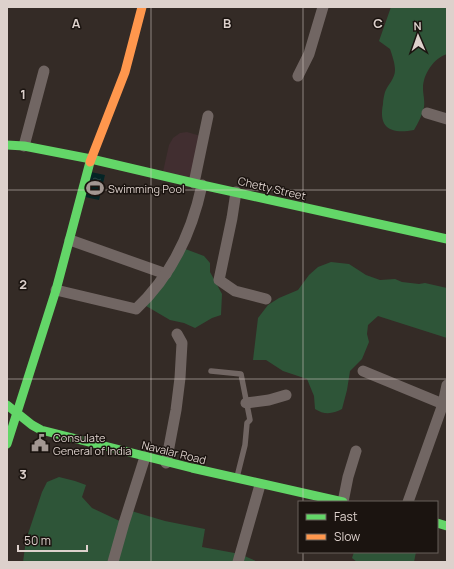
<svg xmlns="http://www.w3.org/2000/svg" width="454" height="569" font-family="Manrope,sans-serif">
<defs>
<pattern id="water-ripples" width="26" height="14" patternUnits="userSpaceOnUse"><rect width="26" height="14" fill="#052425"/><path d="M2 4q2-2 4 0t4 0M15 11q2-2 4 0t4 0" fill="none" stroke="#294343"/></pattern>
</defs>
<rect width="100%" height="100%" fill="#342b26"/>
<!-- medical -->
<path fill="#412e30" d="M187,132L204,137L194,183L162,176L169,145L173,138L180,133Z"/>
<!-- green -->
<g fill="#2e5538">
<path d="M391,7H447V54C434,58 423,74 423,88C423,95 425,100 424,107C422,116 418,123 414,130C392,134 378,129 383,104C383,100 384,96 385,92C388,84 395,79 395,70C395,63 392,55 390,49L379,41Z"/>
<path d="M180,247L204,256L210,263V272L222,294L221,315L212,318L195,328L184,323L170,320L141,303Z"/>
<path d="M331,262L349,264L366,275L380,280L395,279L402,282L419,284L425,283L447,288V338L378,316L368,325L367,334L369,342L362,359L350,371L347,390L342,409C333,414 324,415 315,409L314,396L307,379L283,371L266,360H253L258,318L268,305L279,298L298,290L309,275L318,267Z"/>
<path d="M59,477L75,481L86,485L82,497L92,508L124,523L128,510L165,521L205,529L202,547L240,554L258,562H23L26,540L42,492L47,482Z"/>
<path d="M354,552H416L414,562H357L352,558Z"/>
</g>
<!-- water -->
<path fill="url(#water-ripples)" d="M91,172L105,175L99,200L85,197Z"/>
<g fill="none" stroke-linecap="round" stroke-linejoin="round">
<!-- lane -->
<path stroke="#716663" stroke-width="5.5" d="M211,371L241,374L250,420L247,423L245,445L237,477"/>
<!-- street -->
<g stroke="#716663" stroke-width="11">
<path d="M298,76L309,54L323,7"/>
<path d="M427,113L447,119"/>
<path d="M24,146L44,71"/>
<path d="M194,183L208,116"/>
<path d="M236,192L232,218L219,280L235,291L266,299"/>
<path d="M70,240L166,274"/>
<path d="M56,290L136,309C171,276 192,232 202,185"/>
<path d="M363,371L443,404"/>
<path d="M246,403L269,400L286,395"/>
<path d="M166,463L176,410L180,378L182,343L177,334"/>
<path d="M343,502L348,477L356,451"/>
<path d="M408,502L443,404L447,385"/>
<path d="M113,562L124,523L145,457"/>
<path d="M238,562L260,485"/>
</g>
<!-- fast -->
<g stroke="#63d668" stroke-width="9">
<path d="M7,145L24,146L91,159L202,185L447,239"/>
<path d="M7,405L32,425L41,430L192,468L343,502"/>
<path d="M7,444L56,290L90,162"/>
<path d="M437,523L447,526"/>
</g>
<!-- slow -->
<path stroke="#ff974d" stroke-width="9" d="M90,162L125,72L142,7"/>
</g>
<!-- grid -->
<path fill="none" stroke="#ddd1cc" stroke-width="1" stroke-opacity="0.55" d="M151,7V562M303,7V502M7,190H447M7,379H447M303,552V562"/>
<!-- icons -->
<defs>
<g id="stadium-bare" transform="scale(1.38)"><path d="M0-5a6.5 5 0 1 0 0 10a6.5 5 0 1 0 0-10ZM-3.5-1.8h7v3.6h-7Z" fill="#a29792" stroke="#1b1410" stroke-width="2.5" paint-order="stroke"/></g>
<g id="civic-bare" transform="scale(1.38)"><path d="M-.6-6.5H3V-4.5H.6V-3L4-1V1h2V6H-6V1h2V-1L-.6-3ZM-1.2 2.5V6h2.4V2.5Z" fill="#a29792" stroke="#1b1410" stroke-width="2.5" paint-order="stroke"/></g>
</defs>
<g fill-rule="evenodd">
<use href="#stadium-bare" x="95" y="188"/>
<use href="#civic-bare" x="40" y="443"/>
</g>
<g text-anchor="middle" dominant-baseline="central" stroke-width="3" stroke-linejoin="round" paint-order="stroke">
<!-- poi labels -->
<g font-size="11" fill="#ddd1cc" stroke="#1b1410" text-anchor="start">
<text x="108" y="188">Swimming Pool</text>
<text x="53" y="437">Consulate<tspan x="53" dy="13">General of India</tspan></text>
</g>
<!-- street labels -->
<g font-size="11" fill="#ddd1cc" stroke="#1b1410">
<text transform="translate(272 188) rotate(13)">Chetty Street</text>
<text transform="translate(174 452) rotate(14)">Navalar Road</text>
</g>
</g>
<g font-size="13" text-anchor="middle" font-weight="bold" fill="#ddd1cc" stroke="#1b1410" stroke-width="3" stroke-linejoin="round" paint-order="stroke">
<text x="76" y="28">A</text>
<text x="227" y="28">B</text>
<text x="378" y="28">C</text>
<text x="23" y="99">1</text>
<text x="23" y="289">2</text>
<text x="23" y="479">3</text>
</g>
<!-- border -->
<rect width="454" height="569" fill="none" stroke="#ddd1cc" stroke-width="16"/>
<!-- legend -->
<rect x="298" y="501" width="140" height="52" fill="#1b1410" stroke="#69605b"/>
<rect x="306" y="514" width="20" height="6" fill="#63d668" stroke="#69605b"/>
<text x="334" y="521" font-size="12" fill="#ddd1cc">Fast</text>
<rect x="306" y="534" width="20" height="6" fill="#ff974d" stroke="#69605b"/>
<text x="334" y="541" font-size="12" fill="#ddd1cc">Slow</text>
<!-- north arrow -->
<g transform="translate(418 36) rotate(358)" stroke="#1b1410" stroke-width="3" paint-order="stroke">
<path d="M0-3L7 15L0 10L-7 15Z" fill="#ddd1cc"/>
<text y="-6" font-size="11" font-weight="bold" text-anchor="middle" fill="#ddd1cc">N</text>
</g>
<!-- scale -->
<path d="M18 545v6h69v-6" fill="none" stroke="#ddd1cc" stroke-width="2"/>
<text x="24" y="545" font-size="12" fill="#ddd1cc" stroke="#1b1410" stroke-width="3" paint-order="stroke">50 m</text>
</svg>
